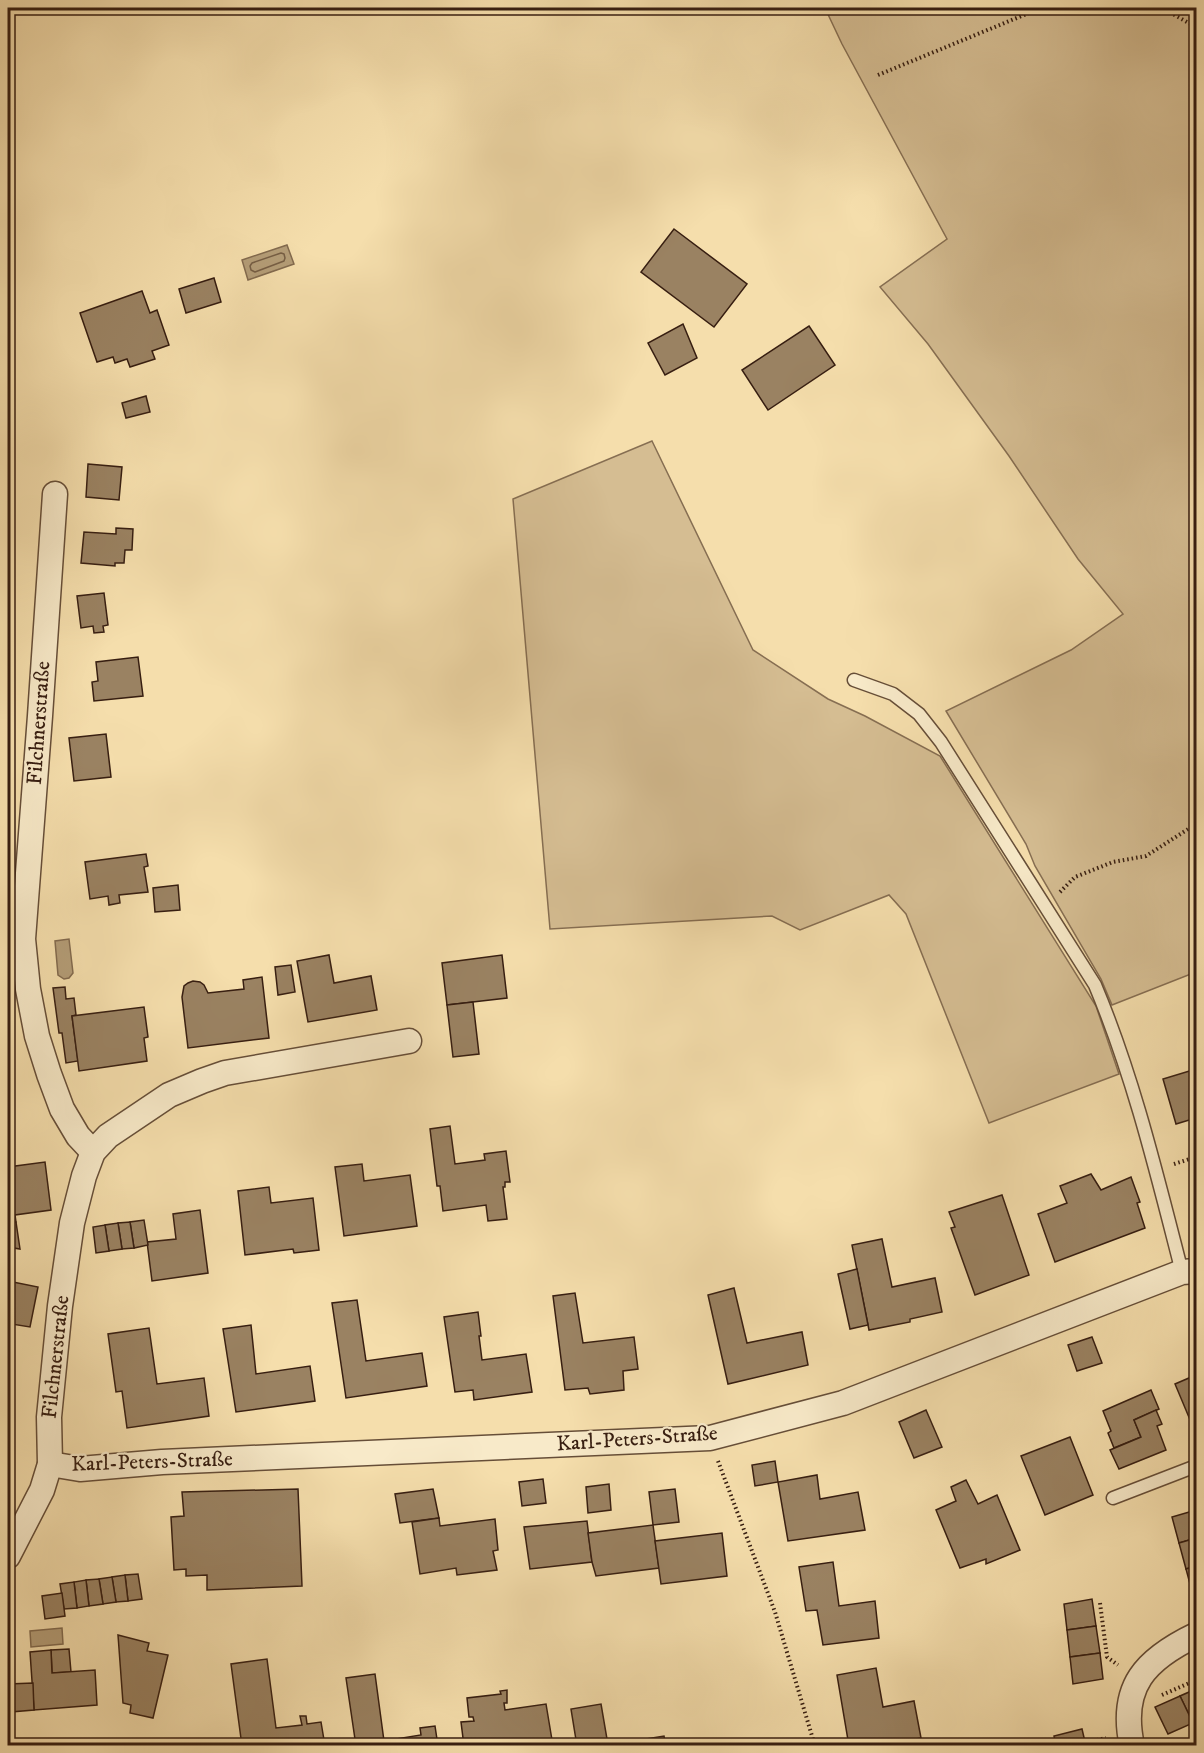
<svg xmlns="http://www.w3.org/2000/svg" width="1204" height="1753" font-family="'IM FELL DW Pica',serif">
<rect width="100%" height="100%" fill="#f5deac"/>
<filter id="stains"><feTurbulence type="fractalNoise" baseFrequency=".00333" numOctaves="4"/><feColorMatrix values="0 0 0 0 .2 0 0 0 0 .09 0 0 0 0 .02 0 0 0 .5 -.17"/></filter>
<radialGradient id="worn" r=".72"><stop offset=".6" stop-color="#630" stop-opacity="0"/><stop offset="1" stop-color="#630" stop-opacity=".3"/></radialGradient>
<!-- green -->
<g fill="#d5bd92" stroke="#866e52" stroke-width="1.5">
<path d="M825,8H1196V972L1112,1005L1101,979L1035,866L1026,844L946,711L1071,650L1123,614L1078,559L1009,456L928,344L880,287L947,239L842,44Z"/>
<path d="M652,441L753,650L828,699L865,716L940,756L1096,1006L1119,1074L989,1123L906,914L889,895L800,930L772,916L550,929L513,499Z"/>
</g>
<!-- water -->
<g fill="#b49d77" stroke="#826a4e" stroke-width="1.5">
<path d="M287,245L294,264L248,280L242,260Z"/>
<path d="M69,939L73,973L69,978L64,979L58,975L55,941Z"/>
<path d="M62,1628L63,1644L31,1647L30,1631Z"/>
</g>
<g fill="none" stroke-linecap="round" stroke-linejoin="round">
<!-- shore -->
<path stroke="#765e44" stroke-width="1.5" d="M281,253L284,254L285,258L284,261L255,272L251,270L250,266L252,263Z"/>
</g>
<!-- building -->
<g fill="#9a8262" stroke="#371e11" stroke-width="1.5">
<path d="M674,229L747,284L714,327L641,272Z"/>
<path d="M214,278L221,302L186,313L179,289Z"/>
<path d="M142,291L150,313L157,310L169,345L152,351L155,359L130,367L127,359L115,363L113,357L97,362L80,313Z"/>
<path d="M683,324L697,358L665,375L648,343Z"/>
<path d="M809,326L835,365L768,410L742,370Z"/>
<path d="M146,396L150,412L126,418L122,403Z"/>
<path d="M88,464L122,467L119,500L86,497Z"/>
<path d="M116,528L133,529L132,550H125L124,563H115V566L81,563L84,532L116,534Z"/>
<path d="M104,593L108,625L103,626L104,632L94,633L93,626L81,628L77,596Z"/>
<path d="M138,657L143,696L94,701L92,682L98,681L96,662Z"/>
<path d="M106,734L111,777L74,781L69,738Z"/>
<path d="M146,854L148,866L144,867L148,892L119,895L120,903L109,905L108,896L90,899L85,862Z"/>
<path d="M178,885L180,910L155,912L153,888Z"/>
<path d="M329,955L334,983L371,976L377,1010L308,1022L297,961Z"/>
<path d="M502,955L507,998L447,1005L442,963Z"/>
<path d="M291,965L295,992L278,995L275,967Z"/>
<path d="M262,977L269,1038L188,1048L182,997L184,986L188,983L193,981L200,982L204,985L208,993L244,989L243,980Z"/>
<path d="M65,987L66,999L74,998L76,1015L72,1016L78,1061L66,1063L62,1033H59L53,988Z"/>
<path d="M473,1002L479,1054L453,1057L447,1005Z"/>
<path d="M144,1007L148,1037L144,1038L147,1061L79,1071L72,1016Z"/>
<path d="M1196,1069V1118L1176,1124L1163,1079Z"/>
<path d="M450,1126L455,1164L485,1160L484,1154L506,1151L510,1182H505V1187H503L507,1219L488,1221L486,1205L443,1211L440,1186H437L430,1129Z"/>
<path d="M45,1162L51,1210L15,1215L16,1222L8,1223V1167Z"/>
<path d="M362,1164L364,1181L410,1175L417,1226L344,1236L335,1167Z"/>
<path d="M1091,1174L1101,1190L1131,1177L1140,1202L1137,1203L1145,1228L1055,1262L1038,1214L1067,1203L1060,1186Z"/>
<path d="M269,1187L271,1203L313,1198L319,1250L294,1253L293,1249L245,1255L238,1191Z"/>
<path d="M1002,1195L1029,1275L975,1295L951,1228L955,1227L949,1212Z"/>
<path d="M200,1210L208,1273L152,1281L147,1242L176,1239L173,1214Z"/>
<path d="M144,1220L148,1245L134,1248L130,1222Z"/>
<path d="M16,1222L20,1249L8,1247V1223Z"/>
<path d="M130,1222L134,1248L122,1249L118,1223Z"/>
<path d="M118,1223L122,1249L109,1251L105,1225Z"/>
<path d="M105,1225L109,1251L96,1253L93,1227Z"/>
<path d="M882,1239L892,1287L935,1278L942,1312L910,1319V1322L869,1330L852,1245Z"/>
<path d="M857,1269L868,1325L850,1329L838,1274Z"/>
<path d="M8,1281L38,1287L30,1327L12,1324L8,1357Z"/>
<path d="M734,1288L747,1343L802,1332L808,1365L728,1384L708,1295Z"/>
<path d="M575,1293L583,1343L634,1337L638,1369L623,1371L624,1390L590,1394L588,1388L565,1390L553,1296Z"/>
<path d="M357,1300L366,1361L422,1353L427,1386L346,1398L332,1303Z"/>
<path d="M478,1312L481,1336H479L482,1360L526,1354L532,1392L474,1400L473,1390L455,1392L444,1317Z"/>
<path d="M251,1325L256,1374L310,1366L315,1401L236,1412L223,1329Z"/>
<path d="M149,1328L157,1384L204,1378L209,1416L127,1428L122,1391L116,1392L108,1334Z"/>
<path d="M1092,1337L1102,1363L1077,1371L1068,1345Z"/>
<path d="M1196,1375V1434L1175,1384Z"/>
<path d="M1151,1390L1159,1409L1134,1420L1141,1437L1114,1448L1108,1433L1111,1431L1103,1411Z"/>
<path d="M926,1410L942,1447L914,1458L899,1422Z"/>
<path d="M1156,1410L1162,1424L1157,1426L1166,1450L1119,1469L1110,1450L1141,1437L1134,1420Z"/>
<path d="M1070,1437L1093,1495L1045,1515L1021,1456Z"/>
<path d="M775,1461L778,1482L755,1486L752,1465Z"/>
<path d="M817,1475L820,1499L858,1492L865,1530L788,1541L778,1482Z"/>
<path d="M543,1479L546,1503L522,1506L519,1482Z"/>
<path d="M966,1480L978,1504L997,1495L1020,1550L986,1564V1559L960,1568L936,1510L956,1501L951,1487Z"/>
<path d="M609,1484L611,1510L588,1513L586,1487Z"/>
<path d="M298,1489L302,1586L207,1590V1575L186,1576V1569L174,1570L171,1517L184,1516L182,1492Z"/>
<path d="M433,1489L439,1518L400,1523L395,1494Z"/>
<path d="M675,1489L679,1522L653,1525L649,1492Z"/>
<path d="M1196,1510V1538L1179,1543L1172,1517Z"/>
<path d="M439,1518L440,1526L495,1519L498,1550L493,1551L497,1570L457,1575L456,1568L420,1574L412,1522Z"/>
<path d="M587,1521L592,1562L530,1569L524,1527Z"/>
<path d="M653,1525L659,1568L596,1576L592,1562L588,1533Z"/>
<path d="M722,1533L727,1576L661,1584L655,1541Z"/>
<path d="M1196,1538V1566L1186,1569L1179,1543Z"/>
<path d="M833,1562L839,1606L875,1601L879,1638L823,1645L817,1610L806,1611L799,1567Z"/>
<path d="M1196,1566V1594L1193,1595L1186,1569Z"/>
<path d="M138,1574L142,1599L128,1601L125,1575Z"/>
<path d="M125,1575L128,1601L116,1602L112,1577Z"/>
<path d="M112,1577L116,1602L103,1604L99,1579Z"/>
<path d="M99,1579L103,1604L89,1606L86,1580Z"/>
<path d="M86,1580L89,1606L77,1608L74,1582Z"/>
<path d="M74,1582L77,1608L64,1609L60,1584Z"/>
<path d="M62,1593L65,1616L45,1619L42,1596Z"/>
<path d="M1092,1599L1096,1626L1067,1630L1064,1604Z"/>
<path d="M1096,1626L1100,1653L1070,1657L1067,1630Z"/>
<path d="M118,1635L149,1643L147,1651L168,1655L153,1718L130,1713L131,1705L123,1703Z"/>
<path d="M69,1649L71,1672L52,1673L51,1650Z"/>
<path d="M51,1650L52,1673L95,1670L97,1705L34,1710L30,1652Z"/>
<path d="M1100,1653L1103,1679L1073,1684L1070,1657Z"/>
<path d="M267,1659L276,1728L302,1725L300,1716H306L307,1724L321,1722L325,1746H242L231,1664Z"/>
<path d="M876,1668L883,1707L914,1701L921,1738L879,1746H849L837,1675Z"/>
<path d="M375,1674L384,1741L421,1735L420,1728L435,1726L438,1746H356L346,1678Z"/>
<path d="M33,1683L34,1710L11,1712L12,1717H9L8,1684Z"/>
<path d="M1196,1689V1721L1193,1723L1180,1696Z"/>
<path d="M507,1690V1703H504L505,1710L546,1704L553,1746H464L461,1722L474,1721L473,1717H469L467,1698L501,1694L500,1691Z"/>
<path d="M1180,1696L1193,1723L1168,1734L1155,1707Z"/>
<path d="M601,1704L608,1745L664,1736L666,1746H577L571,1709Z"/>
<path d="M1082,1729L1086,1746H1056L1054,1736Z"/>
</g>
<g fill="none" stroke-linecap="round" stroke-linejoin="round">
<!-- lane casing -->
<g stroke="#664e38" stroke-width="15">
<g id="lane">
<path d="M854,680L893,694L919,714L941,742L1095,985C1134,1078 1157,1175 1182,1272"/>
<path d="M1113,1498L1196,1466"/>
</g>
</g>
<!-- street casing -->
<g stroke="#664e38" stroke-width="27">
<g id="street">
<path d="M55,494L40,716L23,939L28,989L37,1036L49,1074L62,1109L78,1136L93,1152"/>
<path d="M50,1464L80,1469L162,1462L710,1438L843,1403L1182,1272L1196,1271"/>
<path d="M8,1556L42,1490L50,1464L49,1417L60,1306L72,1223L84,1176L93,1152L108,1136L169,1095L202,1081L225,1073L409,1041"/>
<path d="M1132,1746C1119,1686 1146,1659 1196,1635"/>
</g>
</g>
<!-- path -->
<g stroke="#371e11" stroke-width="4" stroke-dasharray="1.5 3" stroke-linecap="butt">
<path d="M1162,8L1196,27"/>
<path d="M878,75L1041,8"/>
<path d="M1060,892L1075,877L1113,862L1146,856L1196,824"/>
<path d="M1174,1164L1196,1157"/>
<path d="M718,1461L775,1612L815,1746"/>
<path d="M1100,1603L1107,1657L1118,1665"/>
<path d="M1162,1695L1196,1680"/>
<path d="M1094,1746L1093,1741L1106,1738"/>
</g>
<!-- lane -->
<use href="#lane" stroke="#f8eac9" stroke-width="12"/>
<!-- street -->
<use href="#street" stroke="#f8eac9" stroke-width="24"/>
</g>
<g text-anchor="middle" dominant-baseline="central" stroke-width="4.5" stroke-linejoin="round" paint-order="stroke">
<!-- street labels -->
<g font-size="21" fill="#371e11" stroke="#f8eac9">
<text transform="translate(39 723) rotate(-86)">Filchnerstraße</text>
<text transform="translate(56 1357) rotate(-84)">Filchnerstraße</text>
<text transform="translate(637 1439) rotate(-4)">Karl-Peters-Straße</text>
<text transform="translate(152 1462) rotate(-2)">Karl-Peters-Straße</text>
</g>
</g>
<!-- margin -->
<rect width="1204" height="1753" fill="none" stroke="#f5deac" stroke-width="30"/>
<rect x="9" y="9" width="1186" height="1735" fill="none" stroke="#371e11" stroke-width="3"/>
<rect x="15" y="15" width="1174" height="1723" fill="none" stroke="#371e11" stroke-width="1.5"/>
<rect width="100%" height="100%" filter="url(#stains)"/>
<rect width="100%" height="100%" fill="url(#worn)"/>
</svg>
